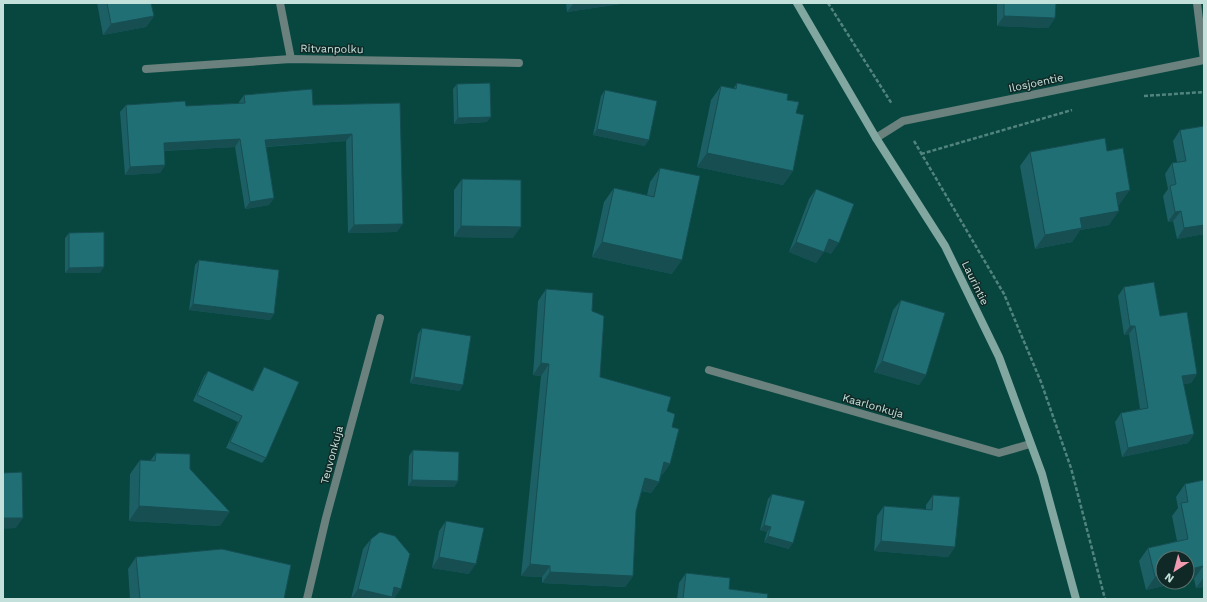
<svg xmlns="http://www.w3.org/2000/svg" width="1207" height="602" font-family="'Work Sans',sans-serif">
<rect width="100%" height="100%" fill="#074740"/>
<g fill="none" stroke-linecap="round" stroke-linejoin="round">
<!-- path -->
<g stroke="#52847d" stroke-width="2.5" stroke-dasharray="4 2" stroke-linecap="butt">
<path d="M828,3L892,104"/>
<path d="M1144,96L1204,92"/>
<path d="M914,141L1004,294L1041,382L1071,468L1105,599"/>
<path d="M921,154L1072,110"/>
</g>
<!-- street -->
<g stroke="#6a817d" stroke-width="8">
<path d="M280,3L291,59"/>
<path d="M1197,3L1204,60"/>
<path d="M146,69L291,59L519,63"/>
<path d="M876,138L903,121L1204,60"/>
<path d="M709,370L999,453L1030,444"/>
<path d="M307,599L326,518L380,318"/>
</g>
<!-- secondary -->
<path stroke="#82a7a0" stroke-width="8" d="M797,3L876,138L945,246L999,357L1042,474L1076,599"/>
</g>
<!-- wall -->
<g fill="#1c5f65">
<path d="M97,3H151L154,16L146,27L103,35Z"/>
<path d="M566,3H627L567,12Z"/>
<path d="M997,3H1056L1055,18L1048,28L997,26Z"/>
<path d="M737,83L787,100L796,113L793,171L783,185L697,167L711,100L721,86L733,89Z"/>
<path d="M457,84L487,122L454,124L453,89Z"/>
<path d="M605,90L645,146L593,135L601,96Z"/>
<path d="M244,95L313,105L400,103L397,232L348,233L346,141L266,147L274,198L269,205L245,209L235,147L164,151L165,165L160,173L125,175L120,112L126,105L186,106L239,103V102Z"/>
<path d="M1180,130L1204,234L1177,239L1173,221L1168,222L1163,196L1168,189L1165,174L1172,163L1177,162L1173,141Z"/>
<path d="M1107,151L1120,204L1118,205L1109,225L1080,230L1072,242L1035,249L1020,166L1030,152Z"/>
<path d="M660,168L672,274L592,257L604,202L614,188L647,195L650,182Z"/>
<path d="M462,179L513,238L454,237V190Z"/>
<path d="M816,189L831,254L824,251L816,263L789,252L809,199Z"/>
<path d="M69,233L100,273H65V238Z"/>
<path d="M199,260L274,314L270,320L189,310L195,265Z"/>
<path d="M1124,287L1160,316L1197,374L1191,383L1183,384L1194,434L1188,443L1122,457L1115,422L1121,413L1140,409L1129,334L1124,335L1118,296Z"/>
<path d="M546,289L592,311L600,377L667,411L672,427L670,464L662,475H661L659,482L651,493L642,491L636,511L633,576L625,587L542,583V577L521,576L541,376L533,375L538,301Z"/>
<path d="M901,300L926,375L919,385L874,372L893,310Z"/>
<path d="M422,328L460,391L410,383L418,334Z"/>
<path d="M264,367L266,458L262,463L226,448L238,422L193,401L204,376L208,371L252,391Z"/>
<path d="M413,450L458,481L454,487L408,486L409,456Z"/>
<path d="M156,453L190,469L220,526L129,521L130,474L140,460L150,461Z"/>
<path d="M1204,480V587L1196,588L1194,579L1163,582H1181L1146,590L1139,561L1148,548L1177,541L1172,516L1178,508L1176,497L1185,484Z"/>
<path d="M772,494L789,549L764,542L767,532L760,530L768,499Z"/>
<path d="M933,495L955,547L948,557L874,551L877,516L884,506L926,509V505Z"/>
<path d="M446,521L469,574L432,568L439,531Z"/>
<path d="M371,539L391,598L390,599H351L363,549Z"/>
<path d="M136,557L284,599H130L128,569Z"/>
<path d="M686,573L729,589L767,599H677L679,583Z"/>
</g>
<!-- shaded-wall -->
<g fill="#164e52">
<path d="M577,3H627L567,12L573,4Z"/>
<path d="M154,16L146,27L103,35L111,24Z"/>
<path d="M1004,16L1055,18L1048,28L997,26Z"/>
<path d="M491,117L487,122L454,124L458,118Z"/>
<path d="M597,129L649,140L645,146L593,135Z"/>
<path d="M352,134L346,141L259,147L265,140Z"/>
<path d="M240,139L235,147L159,151L164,143Z"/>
<path d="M707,153L793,171L783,185L697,167Z"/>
<path d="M165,165L160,173L125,175L130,167Z"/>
<path d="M1130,190L1120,204L1106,207L1116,193Z"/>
<path d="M274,198L269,205L245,209L250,202Z"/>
<path d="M1119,211L1109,225L1080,230L1072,242L1035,249L1045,235L1080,218Z"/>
<path d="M1181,211L1173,221L1168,222L1175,212Z"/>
<path d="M403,224L397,232L348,233L354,225Z"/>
<path d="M1204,225V234L1177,239L1184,228Z"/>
<path d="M461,226L521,227L513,238L454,237Z"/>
<path d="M829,239L839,243L831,254L821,250Z"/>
<path d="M602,242L682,260L672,274L592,257Z"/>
<path d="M796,242L824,252L816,263L789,252Z"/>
<path d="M104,267L100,273H65L69,268Z"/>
<path d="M193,304L274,314L270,320L189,310Z"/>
<path d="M1130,326H1135L1129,334L1124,335Z"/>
<path d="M882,361L926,375L919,385L874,372Z"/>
<path d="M541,363L549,364L541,376L533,375Z"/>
<path d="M1197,374L1191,383L1176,385L1182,376Z"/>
<path d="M414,377L463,385L460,391L410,383Z"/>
<path d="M1194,434L1188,443L1122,457L1128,448Z"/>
<path d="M664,462L670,464L662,475L656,474Z"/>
<path d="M645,478L659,482L651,493L637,489Z"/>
<path d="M412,480L458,481L454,487L408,486Z"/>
<path d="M139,506L230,512L220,526L129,521Z"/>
<path d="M3,518H23L16,528L3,529Z"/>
<path d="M764,525L771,527L767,532L760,530Z"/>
<path d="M768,536L793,543L789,549L764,542Z"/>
<path d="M881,541L955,547L948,557L874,551Z"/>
<path d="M439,557L476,564L469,574L432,568Z"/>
<path d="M530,564L550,566L542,577L521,576Z"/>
<path d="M1203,566L1194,579L1187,581V570Z"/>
<path d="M550,572L633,576L625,587L542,583Z"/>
<path d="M1163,576V582H1181L1146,590L1155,577Z"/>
<path d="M1204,577V587L1196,588Z"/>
<path d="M394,587L401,589L394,599L391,598L390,599H351L358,589Z"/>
</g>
<!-- building -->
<g fill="#206f75" stroke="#164e52">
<path d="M107,3H151L154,16L111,24Z"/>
<path d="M1004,3H1056L1055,18L1004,16Z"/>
<path d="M490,83L491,117L458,118L457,84Z"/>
<path d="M737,83L788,94L787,100L799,102L796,113L804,115L793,171L707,153L721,86L736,89Z"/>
<path d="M312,89L313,105L400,103L403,224L354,225L352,134L265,140L274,198L250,202L240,139L164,143L165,165L130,167L126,105L185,101L186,106L245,103L244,95Z"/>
<path d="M605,90L657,101L649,140L597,129Z"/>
<path d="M1204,126V225L1184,228L1181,211L1175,212L1170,186L1176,184L1172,163L1186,161L1180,130Z"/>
<path d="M1105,138L1107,151L1123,148L1130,190L1116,193L1119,211L1080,218L1082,228L1045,235L1030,152Z"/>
<path d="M660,168L700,176L682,260L602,242L614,188L654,197Z"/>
<path d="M462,179L521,180V227L461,226Z"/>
<path d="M816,189L854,204L839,243L829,239L824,252L796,242Z"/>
<path d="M104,232V267L69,268V233Z"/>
<path d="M199,260L279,270L274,314L193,304Z"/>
<path d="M1154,282L1160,316L1187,312L1197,374L1182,376L1194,434L1128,448L1121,413L1148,408L1135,326H1130L1124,287Z"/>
<path d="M546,289L593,293L592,311L604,316L600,377L671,397L667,411L675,414L672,427L679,429L670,464L664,462L659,482L645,478L636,511L633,576L550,572V566L530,564L549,364L541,363Z"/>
<path d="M901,300L945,313L926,375L882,361Z"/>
<path d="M422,328L471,336L463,385L414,377Z"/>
<path d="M264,367L299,382L266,458L230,442L242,416L197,395L208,371L253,391Z"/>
<path d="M413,450L459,452L458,481L412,480Z"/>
<path d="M156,453L190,454V469L230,512L139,506L140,460L155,461Z"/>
<path d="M22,472L23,518H3V473Z"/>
<path d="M1204,480V571L1203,566L1187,570V558H1163V576L1155,577L1148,548L1188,539L1181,503L1188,502L1185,484Z"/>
<path d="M772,494L805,501L793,543L768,536L771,527L764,525Z"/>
<path d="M933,495L960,497L955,547L881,541L884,506L932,510Z"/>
<path d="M446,521L484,528L476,564L439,557Z"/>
<path d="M380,532L395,536L410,554L401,589L394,587L392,597L358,589L371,539Z"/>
<path d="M222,549L291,565L284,599H140L136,557Z"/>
<path d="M686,573L730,578L729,589L768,594L767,599H683Z"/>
</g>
<g text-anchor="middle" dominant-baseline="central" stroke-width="3" stroke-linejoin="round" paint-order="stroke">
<!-- street labels -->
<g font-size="11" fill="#c4e0db" stroke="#112926">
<text transform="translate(332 49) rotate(1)">Ritvanpolku</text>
<text transform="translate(1036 83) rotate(-12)">Ilosjoentie</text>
<text transform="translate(975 283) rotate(64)">Laurintie</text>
<text transform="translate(873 406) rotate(16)">Kaarlonkuja</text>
<text transform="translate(332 455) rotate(-75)">Teuvonkuja</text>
</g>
</g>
<!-- border -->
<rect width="1207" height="602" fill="none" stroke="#c4e0db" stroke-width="8"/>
<!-- north arrow -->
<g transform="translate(1175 570) rotate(216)"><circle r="19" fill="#112926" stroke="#59726e"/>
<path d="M0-3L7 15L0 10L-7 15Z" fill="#f29ab0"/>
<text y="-6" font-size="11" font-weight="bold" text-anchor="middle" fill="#c4e0db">N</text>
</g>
</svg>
